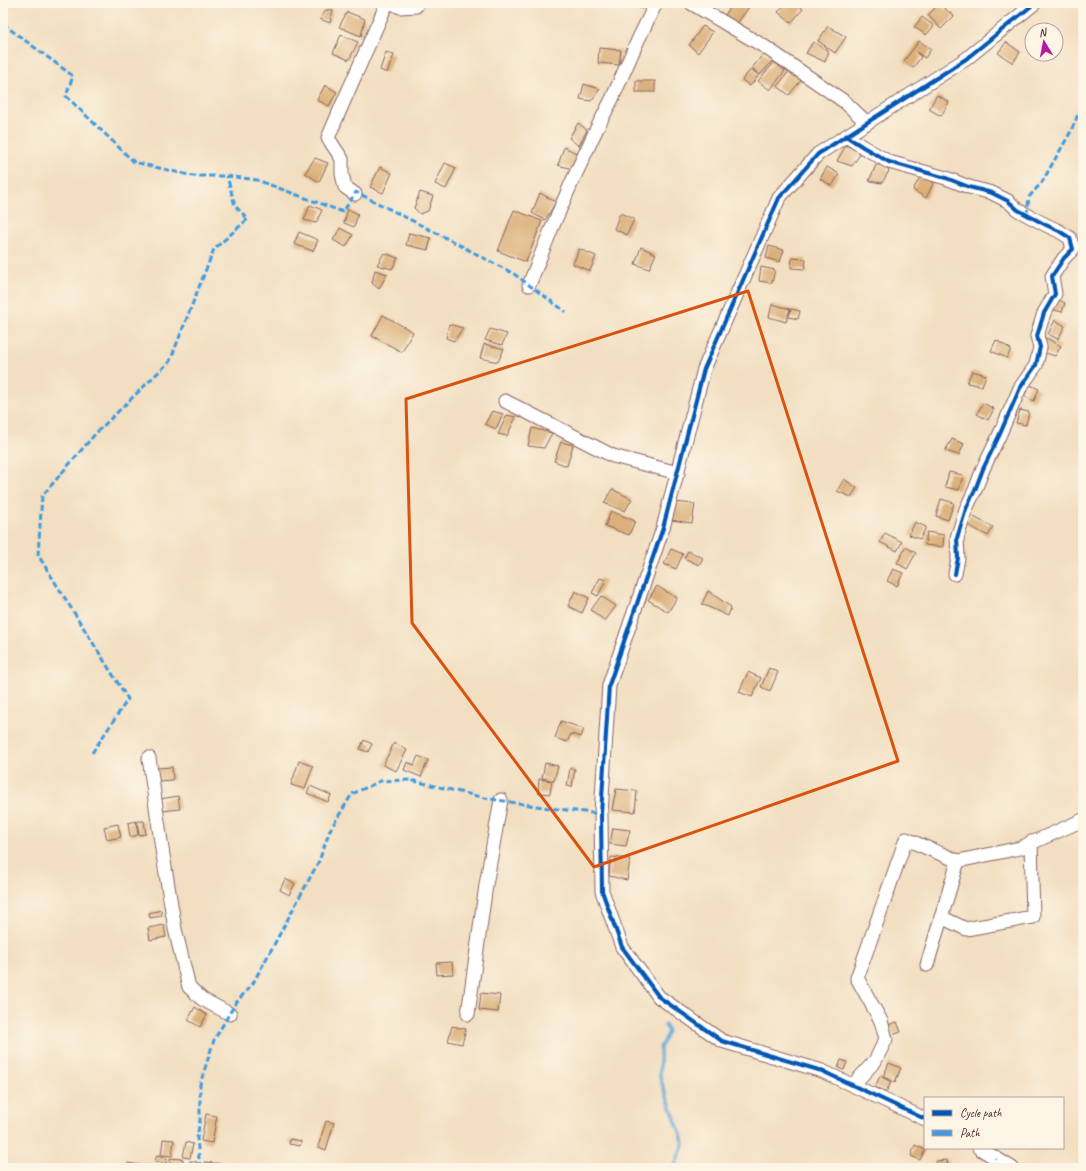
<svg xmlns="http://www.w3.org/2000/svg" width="1086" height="1171" font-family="Caveat,sans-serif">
<rect width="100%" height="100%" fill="#fcf5e5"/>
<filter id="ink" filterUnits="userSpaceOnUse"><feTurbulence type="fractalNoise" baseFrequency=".025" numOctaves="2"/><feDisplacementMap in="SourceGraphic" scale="8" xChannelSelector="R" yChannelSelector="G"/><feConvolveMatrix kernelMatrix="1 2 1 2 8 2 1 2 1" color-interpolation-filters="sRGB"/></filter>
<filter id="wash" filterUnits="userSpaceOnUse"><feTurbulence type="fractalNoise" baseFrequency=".012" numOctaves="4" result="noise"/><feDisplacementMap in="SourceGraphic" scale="16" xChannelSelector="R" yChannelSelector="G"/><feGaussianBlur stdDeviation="0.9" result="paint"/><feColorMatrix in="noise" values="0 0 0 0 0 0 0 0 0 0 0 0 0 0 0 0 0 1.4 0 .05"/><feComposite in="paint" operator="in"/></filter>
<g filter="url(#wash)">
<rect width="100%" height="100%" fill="#f2dec0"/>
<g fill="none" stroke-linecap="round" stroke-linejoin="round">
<!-- stream -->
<path stroke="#60a8d7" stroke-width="3.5" d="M665,1025L668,1032L660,1048V1078L684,1143L674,1168"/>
</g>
<g id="blocks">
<!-- building -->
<g fill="#dbb07a">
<path d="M632,3H651L650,10L631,6Z"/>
<path d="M733,3H752L736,25L724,17Z"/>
<path d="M786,3H796L803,9L791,23L778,12Z"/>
<path d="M939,4L954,16L941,29L928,15Z"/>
<path d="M326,10H333L330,23L320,19Z"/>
<path d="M347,12L365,19L361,36L339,27Z"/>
<path d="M922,17L934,26L926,35L914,27Z"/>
<path d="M703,26L713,32L698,53L689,45Z"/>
<path d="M828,26L846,37L835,53L818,41Z"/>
<path d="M341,35L358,42L349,60L333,53Z"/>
<path d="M919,41L931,49L925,58L916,52L921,57L913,68L904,61Z"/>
<path d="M813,42L829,51L825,62L806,53Z"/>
<path d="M1006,42L1020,52L1013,63L998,53Z"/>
<path d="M599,48L621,50L619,65L598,63Z"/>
<path d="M386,52L394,55L387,73L380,70Z"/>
<path d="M764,53L773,60L760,75L752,68Z"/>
<path d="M774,62L785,71L770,90L758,81Z"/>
<path d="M751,69L759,75L750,86L742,80Z"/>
<path d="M791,69L803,78L789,95L777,86Z"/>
<rect x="636" y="81" width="19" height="11"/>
<path d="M584,84L600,89L591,101L580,99Z"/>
<path d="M325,85L337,92L329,106L317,100Z"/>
<path d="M937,95L949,102L941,116L929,109Z"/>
<path d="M578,123L587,130L579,146L569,138Z"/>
<path d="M846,145L861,153L852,166L837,161Z"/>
<path d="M564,147L580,155L572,169L558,165Z"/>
<path d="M315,158L328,163L319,182L305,173Z"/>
<path d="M445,163L456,168L446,189L435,184Z"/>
<path d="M882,163L887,165L886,168L889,171L882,183L869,181L876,165H880Z"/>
<path d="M380,167L392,173L383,193L370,187Z"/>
<path d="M827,167L839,174L832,186L820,179Z"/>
<path d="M920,177L934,182L926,198L913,190Z"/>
<path d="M420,192L433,196L428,211L420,214L414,208Z"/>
<path d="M540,193L556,202L545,220L532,213Z"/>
<path d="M310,205L322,210L316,223L304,220Z"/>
<path d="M348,209L358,214L354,227L344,223Z"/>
<path d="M514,210L542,221L526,262L498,251Z"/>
<path d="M620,213L634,219L627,235L614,229Z"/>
<path d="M340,228L353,235L346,247L333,240Z"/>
<path d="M299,232L318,240L313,251L294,244Z"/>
<path d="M409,233L431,238L428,250L406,245Z"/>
<path d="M769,246L784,250L780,262L766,258Z"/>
<path d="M641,247L656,254L649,269L635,264Z"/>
<path d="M579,249L596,256L590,271L573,264Z"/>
<path d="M384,253L398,258L392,269L377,265Z"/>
<path d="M792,258L806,259L805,269L791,268Z"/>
<path d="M761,267L775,270L772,283L759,281Z"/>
<path d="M375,270L387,274L379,289L372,283Z"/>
<path d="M1057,299L1065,303L1062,312L1051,309Z"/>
<path d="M772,304L790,309L786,322L769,317Z"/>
<path d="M791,309L800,311L798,319L789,317Z"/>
<path d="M383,315L413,332L402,352L372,336Z"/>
<path d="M1055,320L1065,326L1058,339L1048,334Z"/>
<path d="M449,324L463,328L454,341L446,338Z"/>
<path d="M490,329L507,334L502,345L485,340Z"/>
<path d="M1046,338L1061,346L1055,356L1042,352Z"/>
<path d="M996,340L1011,349L1007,358L991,351Z"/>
<path d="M484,344L504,349L498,362L480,358Z"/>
<path d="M972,371L986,375L982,386L967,383Z"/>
<path d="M1030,385L1039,389L1034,401L1024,396Z"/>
<path d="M983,403L994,409L988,420L977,414Z"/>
<path d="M1020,410L1029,412L1026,425L1016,423Z"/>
<path d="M492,411L503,414L496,429L485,424Z"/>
<path d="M507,415L516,417L507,436L498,434Z"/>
<path d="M532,428L552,433L544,448L528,446Z"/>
<path d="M952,439L964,444L959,455L945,451Z"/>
<path d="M561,442L573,445L567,466L554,461Z"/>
<path d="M949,472L963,475L959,490L945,487Z"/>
<path d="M844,479L857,488L851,497L837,491Z"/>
<path d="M612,489L632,499L625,511L604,503Z"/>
<path d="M941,499L954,503L948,520L936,516Z"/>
<path d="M674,502L695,504L692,523L671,520Z"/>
<path d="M611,511L635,521L629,535L605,526Z"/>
<path d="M970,515L993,527L988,536L966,524Z"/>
<path d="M915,522L926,527L920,539L909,535Z"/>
<path d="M927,532L944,535L943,547L925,545Z"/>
<path d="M885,533L902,542L897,551L880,542Z"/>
<path d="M906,547L916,553L907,569L897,563Z"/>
<path d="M671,549L683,554L676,569L664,564Z"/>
<path d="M688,551L703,558L699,565L684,558Z"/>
<path d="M893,569L903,573L897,586L887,581Z"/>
<path d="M600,578L606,580L598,596L592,593Z"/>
<path d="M657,586L677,598L668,612L648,600Z"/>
<path d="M575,591L589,598L582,613L568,606Z"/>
<path d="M708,591L731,607L728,616L702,604Z"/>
<path d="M601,596L616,606L605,621L591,610Z"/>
<path d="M769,668L778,672L770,691L761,687Z"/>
<path d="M748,672L761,678L752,697L739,692Z"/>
<path d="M561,721L584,729L581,737L571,734L567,742L555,738Z"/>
<path d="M364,740L372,744L368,752L360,749Z"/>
<path d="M394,743L407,750L396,771L383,765Z"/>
<path d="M418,756L428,760L421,777L404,770L407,762L414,765Z"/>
<path d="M299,761L313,766L305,789L291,785Z"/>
<path d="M545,763L558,766L554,781L542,778Z"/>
<path d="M172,767L173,780L159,781L157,768Z"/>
<path d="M570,768L575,769L572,787L567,786Z"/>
<path d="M539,779L552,781L550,794L538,793Z"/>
<path d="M310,786L331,795L328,802L307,793Z"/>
<path d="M616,789L637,791L635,812L612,810Z"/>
<path d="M178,796L180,809L162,811L160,799Z"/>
<path d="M136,821L138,835L130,837L128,823Z"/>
<path d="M137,821H144L146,834L139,835Z"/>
<path d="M118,824L121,837L107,840L104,827Z"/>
<path d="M613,828L630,830L626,846L610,844Z"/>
<path d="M611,857L630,859L627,880L609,876Z"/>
<path d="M285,879L295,884L289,895L280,890Z"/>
<path d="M161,910L162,916L150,918L149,913Z"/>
<path d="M164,925L166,937L150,940L148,928Z"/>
<path d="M452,962L453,974L437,975L436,963Z"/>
<path d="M481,993L500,995L498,1012L479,1010Z"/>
<path d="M195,1007L207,1015L200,1027L188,1020Z"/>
<path d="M897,1022L901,1032L892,1035L888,1025Z"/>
<path d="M452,1026L466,1029L462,1044L448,1041Z"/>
<path d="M841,1060L847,1062L844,1070L838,1068Z"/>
<path d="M889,1063L901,1068L895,1082L883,1077Z"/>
<path d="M880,1076L891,1082L886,1092L875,1087Z"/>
<path d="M206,1114L217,1116L212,1143L201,1141Z"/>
<path d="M326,1121L334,1123L326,1150L318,1147Z"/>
<path d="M163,1139L174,1140L172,1156L161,1155Z"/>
<path d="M290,1139L301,1141L300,1146L289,1144Z"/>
<path d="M186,1142L193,1144L190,1158L183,1157Z"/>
<path d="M915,1145L925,1150L920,1160L911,1156Z"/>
<path d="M157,1155L167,1158L166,1164L155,1161Z"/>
<path d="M170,1158L183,1159V1166L170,1165Z"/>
<path d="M947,1160L948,1168H937L936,1161Z"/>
<path d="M190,1161L197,1162L196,1168H188Z"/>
<path d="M204,1162L225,1164L224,1168H204Z"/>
<path d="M128,1163L140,1165V1168H127Z"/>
<path d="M144,1165L160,1167V1168H143Z"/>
</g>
</g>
</g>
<g filter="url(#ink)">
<use href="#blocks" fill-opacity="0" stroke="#85625f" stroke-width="1"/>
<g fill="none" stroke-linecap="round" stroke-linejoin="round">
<!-- minor casing -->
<g stroke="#85625f" stroke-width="15">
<g id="minor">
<path d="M392,3L400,7L416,6L418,3"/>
<path d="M691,3L765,47L845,102L867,123"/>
<path d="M846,136L863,147L889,162L946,178L969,187L992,193L1008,201L1018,210L1046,225L1059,231L1070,238L1073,249L1064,258L1052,276L1055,294L1044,313L1037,336L1040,347L1036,365L1020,388L999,436L983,469L975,490L966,509L957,538L958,558L955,574"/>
<path d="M355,194L345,187L342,174V159L328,138L343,103L387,3"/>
<path d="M529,285L551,230L571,184L597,128L612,99L638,40L656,3"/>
<path d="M505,401L613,456L678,473"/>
<path d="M149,758L162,849L175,929L189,987L202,999L230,1014"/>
<path d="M941,917L966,929L1033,917L1031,842"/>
<path d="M927,965L958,861"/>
<path d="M468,1014L486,885L501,800"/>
<path d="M853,1085L875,1061L886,1039L881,1021L857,978L906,839L958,861L1020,848L1083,820"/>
<path d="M925,1119L822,1071L722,1041L659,997L622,947L602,891L601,814L609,685L663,528L704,369L779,198L818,154L966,59L1035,3"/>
<path d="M979,1148L1012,1168"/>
</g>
</g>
<!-- minor -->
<use href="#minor" stroke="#fff" stroke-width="13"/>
<!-- quiet -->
<g stroke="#409be1" stroke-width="3" stroke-dasharray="6 3" stroke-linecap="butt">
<path d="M3,24L73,76L66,96L134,162L193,176H227L257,180L343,212L356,192L452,241L514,274L566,312"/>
<path d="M1027,215L1029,197L1042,182L1070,133L1077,117L1083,107"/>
<path d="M92,753L128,699L38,555L42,496L96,433L170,361L214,249L248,219L235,206L227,176"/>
<path d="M200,1168L197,1138L200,1120V1084L214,1040L235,1004L253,983L270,952L319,861L330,830L352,794L380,781L410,780L485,798L549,808L601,814"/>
<path d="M995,1168L996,1158"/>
</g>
<!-- cycleway casing -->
<g stroke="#fcf5e5" stroke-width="6">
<g id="cycleway">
<path d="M846,136L863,147L889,162L946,178L969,187L992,193L1008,201L1018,210L1046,225L1059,231L1070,238L1073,249L1064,258L1052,276L1055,294L1044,313L1037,336L1040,347L1036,365L1020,388L999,436L983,469L975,490L966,509L957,538L958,558L955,574"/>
<path d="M925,1119L822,1071L722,1041L659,997L622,947L602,891L601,814L609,685L663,528L704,369L779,198L818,154L966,59L1035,3"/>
</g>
</g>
<!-- cycleway -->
<use href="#cycleway" stroke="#0057b8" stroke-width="4"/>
</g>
</g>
<!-- marked area -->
<path fill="none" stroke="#d8530f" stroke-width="3" stroke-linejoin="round" d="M748,291L898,761L594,867L412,623L406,399Z"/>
<!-- margin -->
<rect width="1086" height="1171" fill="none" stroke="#fcf5e5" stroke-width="16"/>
<!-- legend -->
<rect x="924" y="1097" width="140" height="52" fill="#fcf5e5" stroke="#b59f9b"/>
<rect x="932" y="1110" width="20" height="6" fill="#0057b8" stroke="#b59f9b"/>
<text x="960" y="1117" font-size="12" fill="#4a1f2b">Cycle path</text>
<rect x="932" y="1130" width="20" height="6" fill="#409be1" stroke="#b59f9b"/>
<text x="960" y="1137" font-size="12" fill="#4a1f2b">Path</text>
<!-- north arrow -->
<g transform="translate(1044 42) rotate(350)"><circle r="19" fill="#fcf5e5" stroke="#b59f9b"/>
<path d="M0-3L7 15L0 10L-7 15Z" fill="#b5179e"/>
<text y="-6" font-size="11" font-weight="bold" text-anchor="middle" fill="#4a1f2b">N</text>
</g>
</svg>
